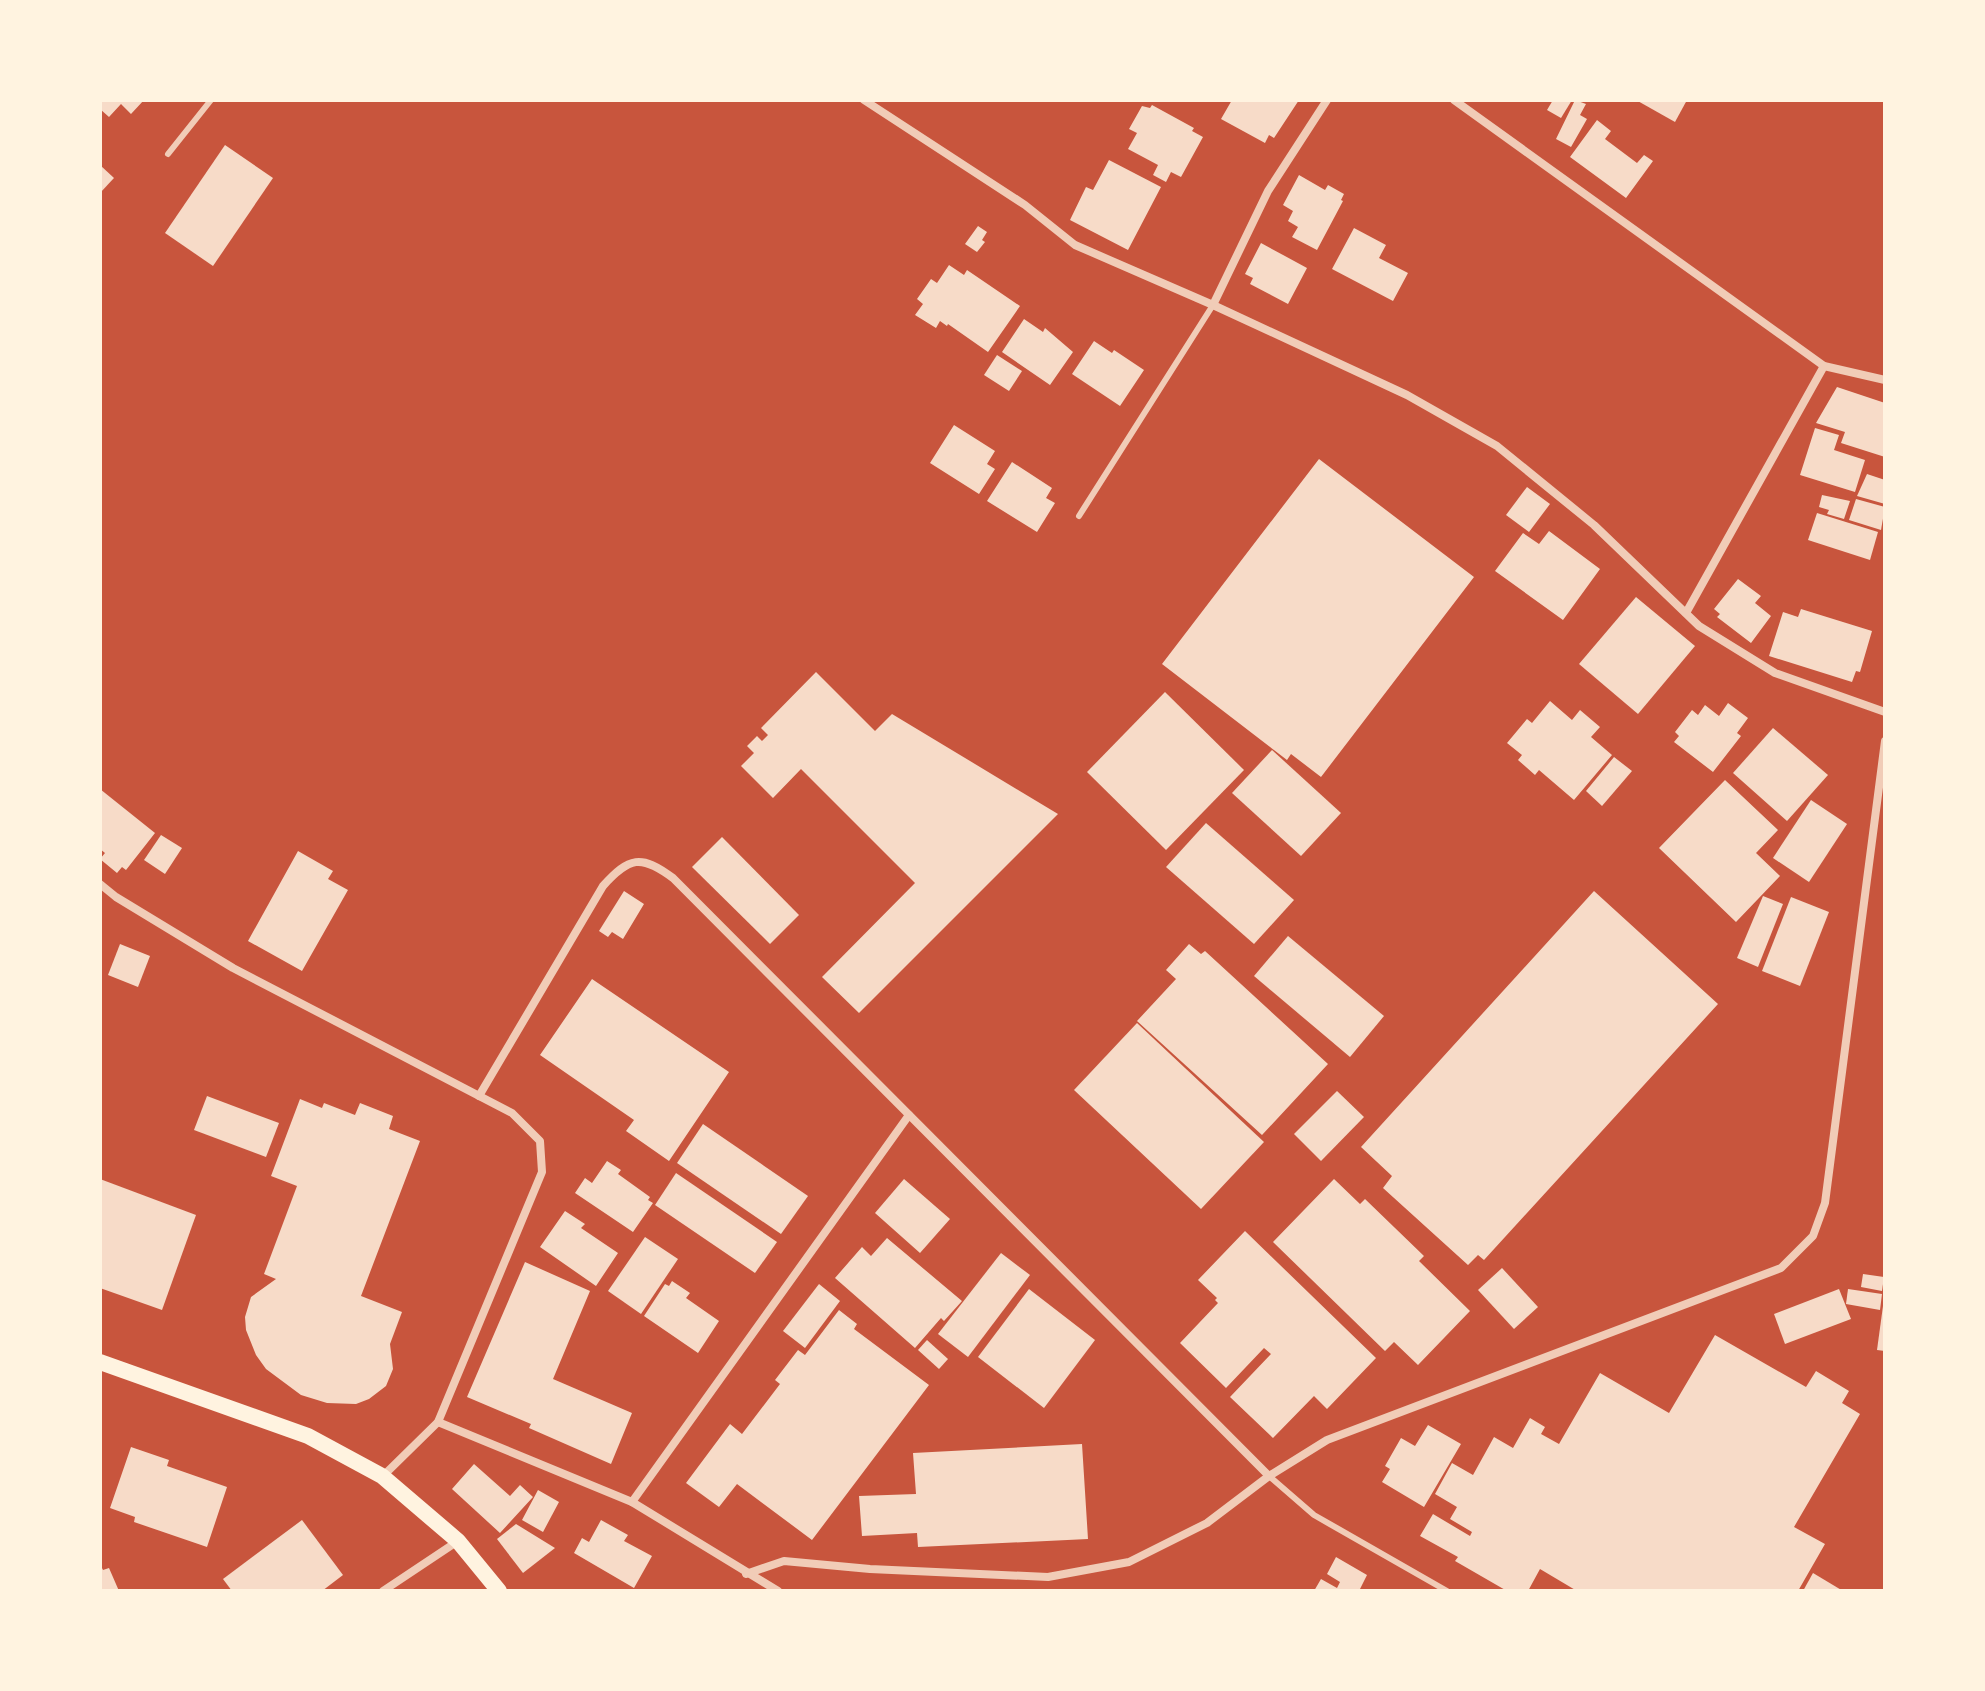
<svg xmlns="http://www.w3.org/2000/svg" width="1985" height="1691" font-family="'PT Sans Narrow',sans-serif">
<rect width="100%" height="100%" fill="#c8553d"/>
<!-- building -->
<g fill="#f7dbc8">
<path d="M100,100H144L131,114L121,104L109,117L100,109Z"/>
<path d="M1232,100H1299L1274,138L1269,135L1265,143L1221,119Z"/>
<path d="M1553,100H1572L1561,118L1547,110Z"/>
<path d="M1575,100L1586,104L1580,115L1587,119L1571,147L1556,139Z"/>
<path d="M1636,100H1687L1675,122Z"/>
<path d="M1152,105L1194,128L1192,131L1203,137L1181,177L1171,172L1166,182L1153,175L1158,165L1128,149L1137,133L1129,129L1142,106L1150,108Z"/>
<path d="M1597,120L1611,131L1605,139L1637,163L1644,155L1653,161L1626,198L1570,157Z"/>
<path d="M225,145L273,178L213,266L165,233Z"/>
<path d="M1109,160L1161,187L1128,250L1070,220L1086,187L1093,190Z"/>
<path d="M100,165L114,178L100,193Z"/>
<path d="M1299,175L1325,190L1328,185L1344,194L1341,200L1343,201L1317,250L1292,237L1298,227L1288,221L1293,211L1283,205Z"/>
<path d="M978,226L987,232L982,240L985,242L977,252L965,244Z"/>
<path d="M1354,228L1386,245L1379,258L1408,273L1393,301L1332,269Z"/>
<path d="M1261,243L1307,268L1288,304L1250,284L1253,278L1245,274Z"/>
<path d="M949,265L964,275L967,270L1020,306L988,352L948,324L947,326L940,321L936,328L915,315L923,304L917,299L931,279L937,283Z"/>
<path d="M1024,319L1043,332L1045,328L1073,352L1050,385L1002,352Z"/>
<path d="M1094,341L1112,353L1114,350L1144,370L1120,406L1072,374Z"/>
<path d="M997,355L1022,371L1009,391L984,375Z"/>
<path d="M1837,387L1885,403V457L1841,443L1845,432L1816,423Z"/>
<path d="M954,425L995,451L987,464L995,469L979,494L930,463Z"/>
<path d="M1815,428L1839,435L1834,450L1865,460L1855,492L1800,475Z"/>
<path d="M1319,459L1474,577L1321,777L1291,754L1287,760L1162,664Z"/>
<path d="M1012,462L1052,488L1046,498L1055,503L1037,532L987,501Z"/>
<path d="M1867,474L1885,480V504L1857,496Z"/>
<path d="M1527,487L1550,504L1529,532L1506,515Z"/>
<path d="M1822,495L1850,501L1844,519L1827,514L1829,510L1819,507Z"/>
<path d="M1856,499L1885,507L1881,530L1849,520Z"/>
<path d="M1817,513L1878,532L1870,560L1808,540Z"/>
<path d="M1549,531L1600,569L1563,620L1495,571L1523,533L1539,544Z"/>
<path d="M1738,579L1761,596L1755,603L1771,616L1751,643L1717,617L1720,614L1714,609Z"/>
<path d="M1636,597L1695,646L1638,714L1579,664Z"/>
<path d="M1801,609L1872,631L1860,672L1856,671L1852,682L1769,656L1783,612L1798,617Z"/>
<path d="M816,672L875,731L892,714L1058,814L859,1013L822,977L915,883L801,769L773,798L741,766L754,753L747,746L757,736L762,741L768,735L761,728Z"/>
<path d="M1165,692L1244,770L1166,850L1087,772Z"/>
<path d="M1550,701L1572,720L1580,710L1600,727L1591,737L1612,755L1574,800L1539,770L1535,775L1518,760L1522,755L1507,743L1527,719L1532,723Z"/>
<path d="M1728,703L1748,718L1737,733L1741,736L1713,772L1674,742L1679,736L1675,732L1692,710L1698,715L1705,705L1719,716Z"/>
<path d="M1773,728L1828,775L1787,821L1733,773Z"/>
<path d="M1272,750L1341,813L1301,856L1232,793Z"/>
<path d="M1614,757L1632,771L1602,806L1586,791Z"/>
<path d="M1725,780L1778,830L1756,853L1780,876L1736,922L1659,848Z"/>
<path d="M100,789L155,833L126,870L122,867L117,873L100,859L105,853L100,849Z"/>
<path d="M1811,800L1847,824L1809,882L1773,858Z"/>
<path d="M1206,823L1294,900L1254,944L1166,867Z"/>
<path d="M161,835L182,848L165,874L144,860Z"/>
<path d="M722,837L799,915L770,944L692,867Z"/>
<path d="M298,851L333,871L328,879L348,890L302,971L248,941Z"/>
<path d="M624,891L644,904L623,939L612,932L608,937L599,931Z"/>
<path d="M1594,891L1718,1004L1484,1260L1478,1255L1468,1265L1383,1188L1392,1176L1361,1147Z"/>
<path d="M1763,896L1783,904L1758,967L1737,958Z"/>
<path d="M1791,897L1829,912L1800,986L1762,971Z"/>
<path d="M1288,936L1384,1016L1350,1057L1254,976Z"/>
<path d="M120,944L150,956L138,987L108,975Z"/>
<path d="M1189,944L1201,954L1205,951L1328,1064L1262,1135L1137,1021L1176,979L1166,970Z"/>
<path d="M592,979L729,1072L669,1161L626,1131L634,1120L540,1055Z"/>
<path d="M1137,1023L1264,1142L1201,1209L1074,1090Z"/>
<path d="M1337,1091L1364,1117L1321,1161L1294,1134Z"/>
<path d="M207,1096L279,1123L266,1157L194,1130Z"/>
<path d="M300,1099L322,1108L324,1103L355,1115L360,1103L393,1116L389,1129L420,1141L361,1296L402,1312L390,1344L393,1369L386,1386L369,1399L356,1404L327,1403L301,1395L266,1369L256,1355L246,1330L245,1317L251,1297L276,1279L264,1274L297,1186L271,1176Z"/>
<path d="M703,1124L808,1196L781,1234L677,1163Z"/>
<path d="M607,1161L621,1170L618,1174L650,1197L648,1200L653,1203L633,1232L575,1193L585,1178L592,1183Z"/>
<path d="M676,1173L777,1242L755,1273L655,1205Z"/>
<path d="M100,1179L196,1215L162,1310L100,1288Z"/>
<path d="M904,1179L950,1219L920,1253L875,1213Z"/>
<path d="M1334,1179L1360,1204L1365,1199L1424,1256L1419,1261L1470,1311L1418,1365L1394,1342L1385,1351L1273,1242Z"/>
<path d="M565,1211L585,1224L581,1228L618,1253L596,1286L540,1247Z"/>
<path d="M1245,1231L1376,1358L1327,1409L1314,1396L1273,1438L1230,1397L1271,1354L1264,1348L1226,1388L1180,1343L1218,1303L1215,1300L1217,1298L1198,1280Z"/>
<path d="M645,1237L678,1259L641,1314L608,1291Z"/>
<path d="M887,1238L962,1301L944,1321L941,1318L915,1348L835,1278L862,1247L871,1256Z"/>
<path d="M1001,1253L1030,1275L968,1357L938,1334Z"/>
<path d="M525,1262L590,1291L553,1379L632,1413L611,1464L529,1428L531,1424L467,1397Z"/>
<path d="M1502,1268L1538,1307L1514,1329L1478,1290Z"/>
<path d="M1863,1274L1884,1277L1882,1291L1861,1287Z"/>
<path d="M672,1281L690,1293L686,1298L719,1321L698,1353L644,1316L665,1284L669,1286Z"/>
<path d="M819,1284L840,1301L805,1348L783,1331Z"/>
<path d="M1029,1289L1095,1340L1044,1408L978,1357Z"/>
<path d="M1839,1289L1851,1319L1785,1344L1774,1314Z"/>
<path d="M1848,1289L1882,1294L1880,1310L1846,1304Z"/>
<path d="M1883,1306H1885V1351L1877,1350Z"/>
<path d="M839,1310L857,1324L854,1329L929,1385L812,1540L737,1484L719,1507L686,1483L730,1424L742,1434L780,1384L775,1380L798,1350L805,1355Z"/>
<path d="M1715,1335L1806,1387L1816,1371L1849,1391L1842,1403L1860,1414L1794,1527L1825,1544L1798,1591H1577L1540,1569L1528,1591H1507L1455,1561L1458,1557L1420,1536L1433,1514L1470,1536L1472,1532L1450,1519L1457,1507L1435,1494L1452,1463L1473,1475L1494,1437L1513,1448L1530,1418L1545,1427L1541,1434L1559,1444L1600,1373L1669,1413Z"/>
<path d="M927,1340L948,1359L939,1369L918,1350Z"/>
<path d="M1428,1425L1461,1444L1424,1507L1382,1482L1390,1469L1385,1466L1401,1438L1415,1446Z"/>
<path d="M1082,1444L1088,1539L918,1547L917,1533L862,1536L859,1496L916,1494L913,1453Z"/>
<path d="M131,1447L169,1460L167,1466L227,1487L207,1547L134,1522L135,1517L110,1508Z"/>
<path d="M474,1464L510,1496L520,1485L533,1497L500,1533L452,1489Z"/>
<path d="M538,1490L559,1502L543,1532L522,1520Z"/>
<path d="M302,1520L343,1575L322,1591H232L223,1579Z"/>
<path d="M601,1520L628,1535L624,1541L652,1556L634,1588L574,1553L582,1538L589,1542Z"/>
<path d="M516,1524L555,1548L523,1573L497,1539Z"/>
<path d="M1336,1557L1367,1575L1359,1591H1314L1321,1579L1337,1588L1340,1582L1327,1574Z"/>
<path d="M100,1564L103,1570L109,1568L119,1591H100Z"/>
<path d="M1813,1573L1843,1591H1803Z"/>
</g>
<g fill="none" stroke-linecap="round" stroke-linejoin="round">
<!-- service -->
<g stroke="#f1ccb7" stroke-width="6">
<path d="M168,154L211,100"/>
<path d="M1079,516L1213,305"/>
<path d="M1269,1476L1314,1515L1447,1591"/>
</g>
<!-- minor -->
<g stroke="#f1ccb7" stroke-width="8">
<path d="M864,100L1025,205L1075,245L1213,305L1407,395L1497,446L1594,525L1699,626L1775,673L1885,712"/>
<path d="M1454,100L1824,366L1885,380"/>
<path d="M1213,305L1268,191L1327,100"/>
<path d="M1686,613L1824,366"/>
<path d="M100,884L116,897L233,968L512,1113L540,1141L542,1172L438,1422L383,1476"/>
<path d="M479,1096L603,886C629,857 641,854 673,878L1269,1476"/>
<path d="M438,1422L632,1502L778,1591"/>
<path d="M632,1502L909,1115"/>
<path d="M746,1574L784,1561L870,1569L1048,1577L1129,1562L1207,1523L1269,1476L1327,1440L1781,1268L1813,1236L1825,1203L1885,741"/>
<path d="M383,1591L458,1541"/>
</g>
<!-- secondary -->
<path stroke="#fff3e0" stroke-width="16" d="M100,1362L308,1436L382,1476L458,1541L499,1591"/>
</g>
<!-- border -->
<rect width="1985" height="1691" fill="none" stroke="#fff3e0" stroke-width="204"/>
</svg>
